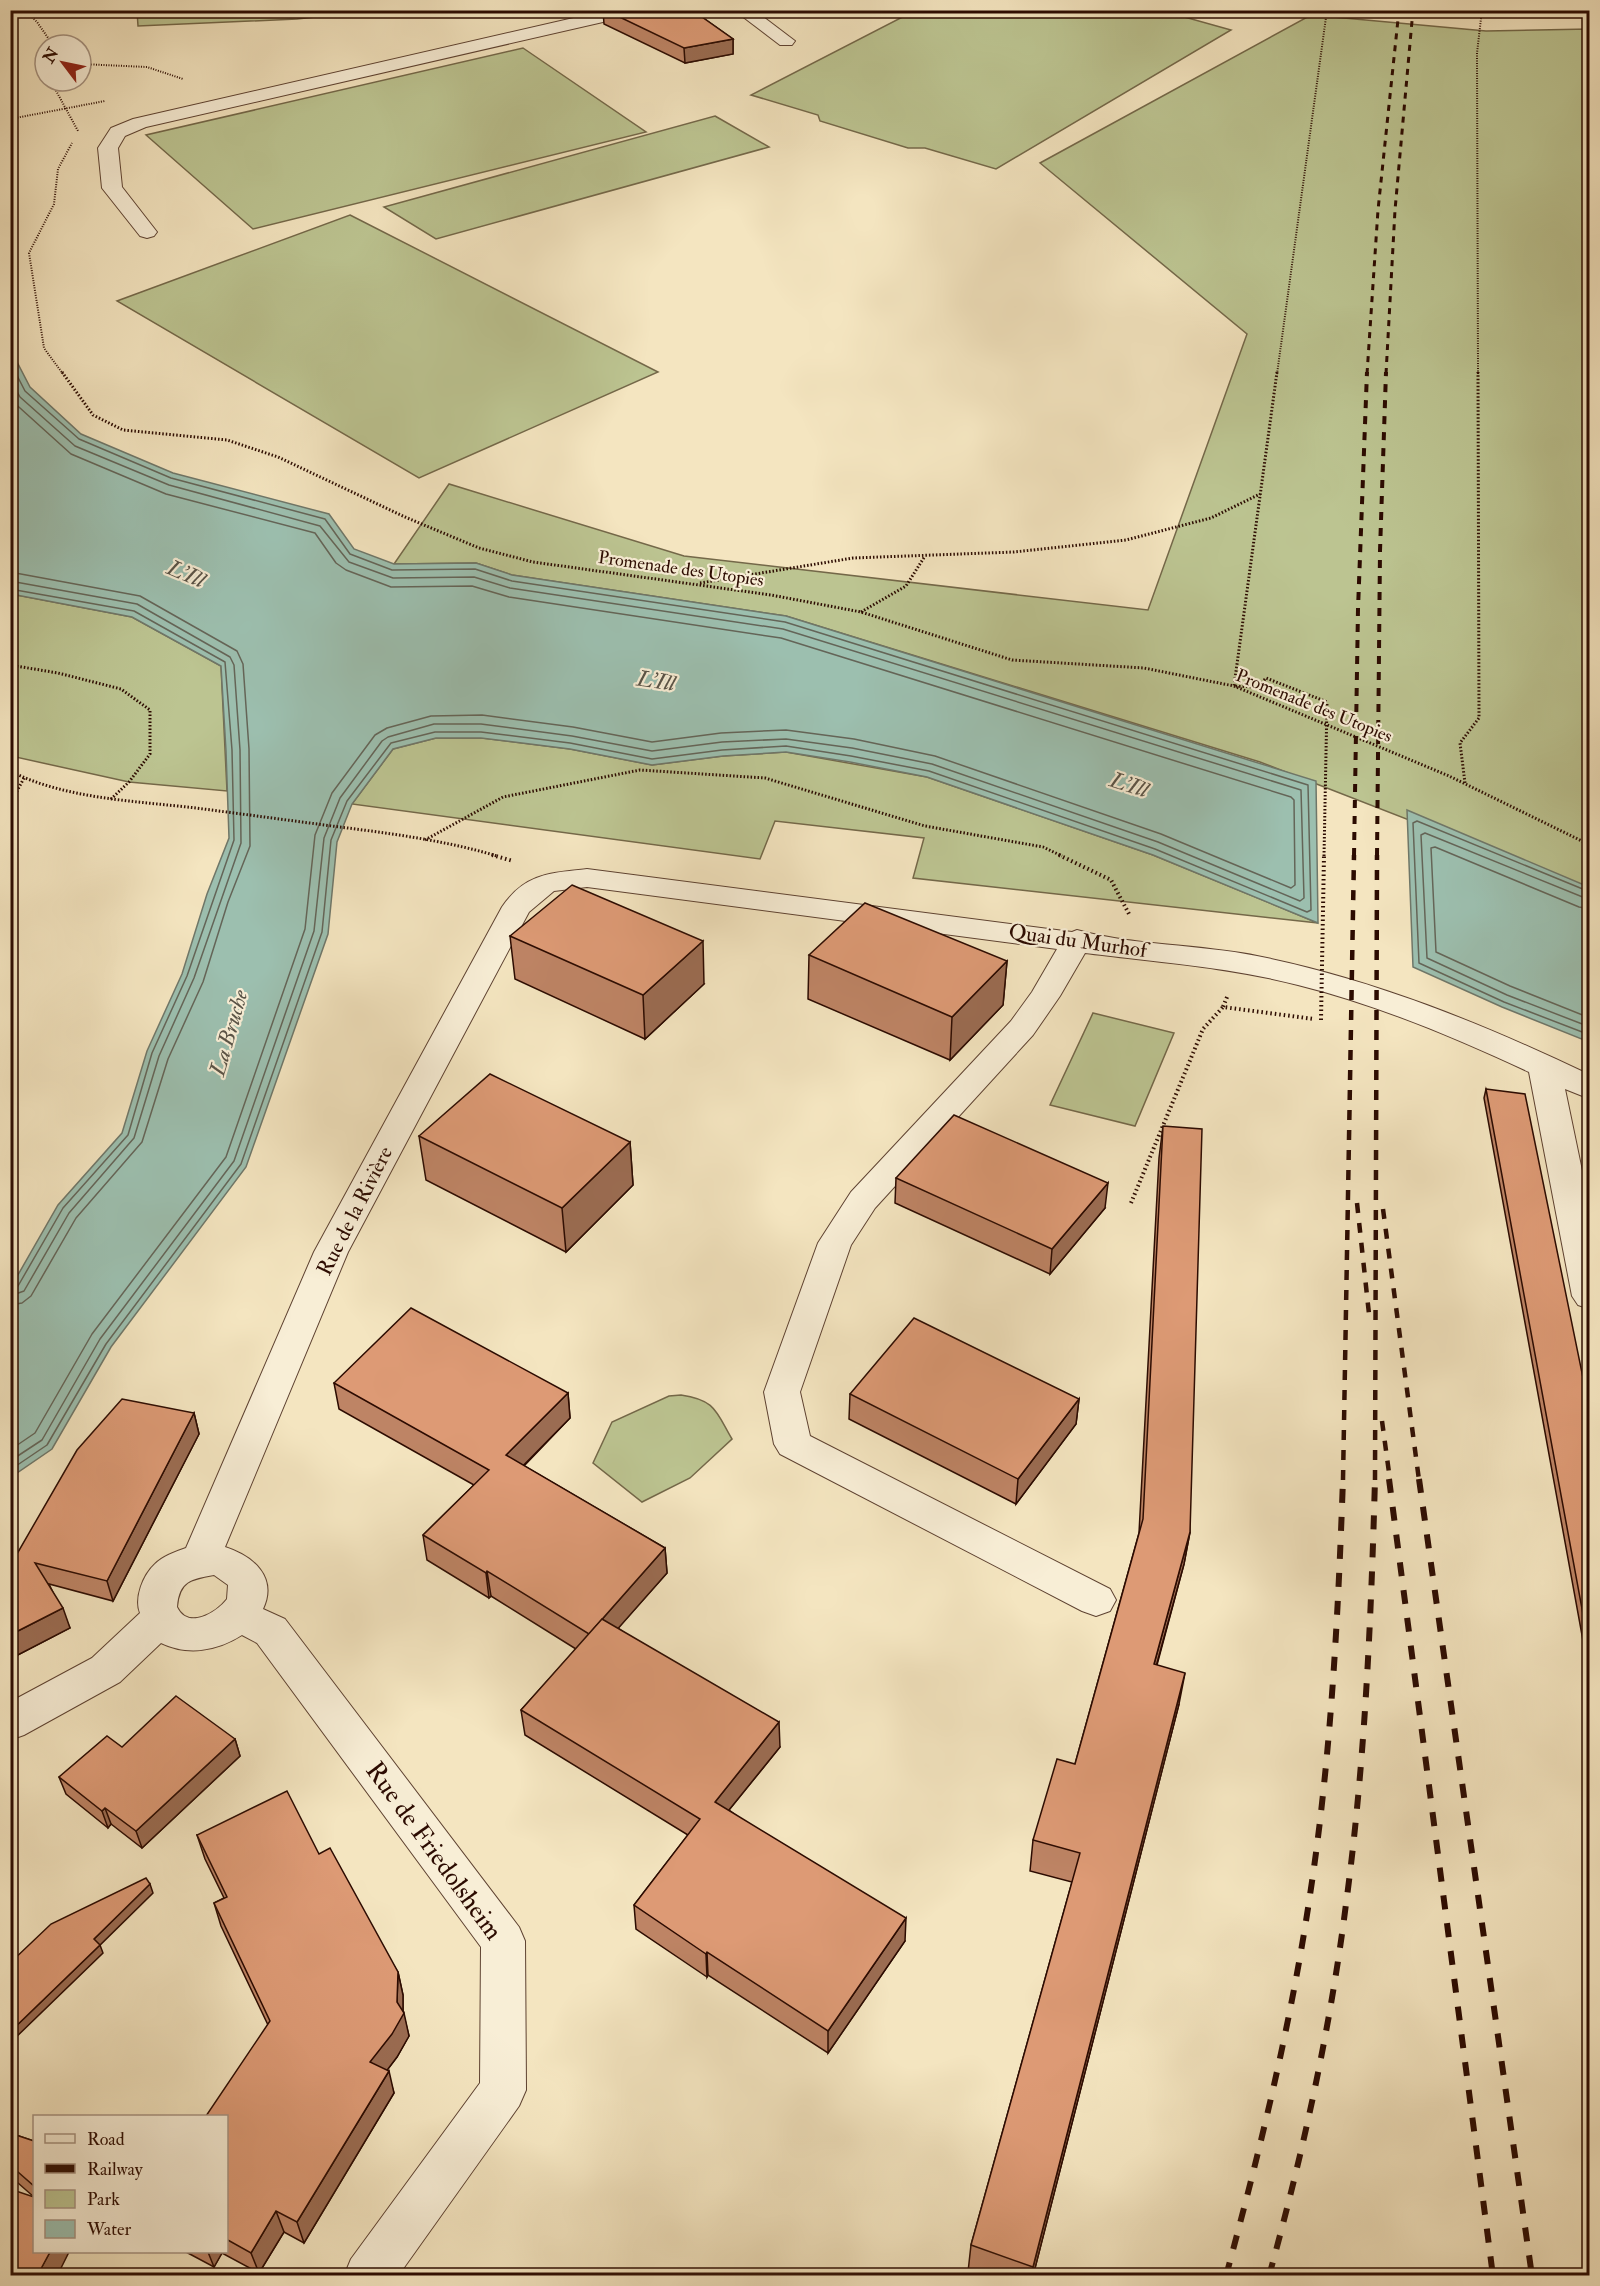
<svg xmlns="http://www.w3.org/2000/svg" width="1600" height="2286" font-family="'IM FELL Double Pica',serif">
<rect width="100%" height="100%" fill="#f4e5c0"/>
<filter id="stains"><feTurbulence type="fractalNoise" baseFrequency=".00333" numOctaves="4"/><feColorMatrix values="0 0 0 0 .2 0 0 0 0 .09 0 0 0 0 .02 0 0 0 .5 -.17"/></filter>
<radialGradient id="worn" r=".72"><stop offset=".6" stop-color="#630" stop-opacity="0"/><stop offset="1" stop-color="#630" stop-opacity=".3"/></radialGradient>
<!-- green -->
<g fill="#bcc491" stroke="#746849" stroke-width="1.5">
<path d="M916,10L1163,11L1231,30L996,169L925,148H908L820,121L818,115L751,95Z"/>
<path d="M137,11V10L370,11L297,19L138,26Z"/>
<path d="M1311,15L1486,31L1589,29V890L1260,762L786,616L512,575L476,563L394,564L449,484L684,556L1148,610L1247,334L1040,163Z"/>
<path d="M523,48L646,132L253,229L146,135Z"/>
<path d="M715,116L769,147L436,239L384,207Z"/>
<path d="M350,215L658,372L419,478L117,301Z"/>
<path d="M11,594L132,617L221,666L227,791L129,782L11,756Z"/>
<path d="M436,738H482L570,749L652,765L723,756L786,752L927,777L1153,855L1318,923L913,878L924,838L775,821L760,859L352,804L393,749Z"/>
<path d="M1093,1013L1174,1033L1135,1126L1050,1105Z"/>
<path d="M681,1395C716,1400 716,1412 732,1439L690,1478L642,1502L593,1463L612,1422L669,1396Z"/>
</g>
<!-- water -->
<g fill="#9cbfaf" stroke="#6f7769" stroke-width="1.5">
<path d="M11,327L15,358L30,387L81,434L173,473L329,514L354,549L394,564L476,563L512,575L786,616L1316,781L1318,923L1153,855L927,777L850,762L786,752L723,756L652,765L570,749L481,738H436L393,749L352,804L337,842L328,934L246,1167L111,1347L52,1449L11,1477V1287L58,1205L122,1133L147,1051L182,974L207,894L229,838L226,751L221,666L132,617L11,594Z"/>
<path d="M1407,810L1589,887V1042L1502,1007L1413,967Z"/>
</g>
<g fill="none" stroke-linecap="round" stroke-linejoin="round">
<!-- shore -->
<g stroke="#646558" stroke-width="1.5">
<path d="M10,362L25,391L79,439L171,478L325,519L350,554L392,570L475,569L512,581L785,622L1308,785L1311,910L1307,912L1155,849L929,771L851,756L786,746L722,750L652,759L570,743L481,732H435L391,743L347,801L331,840L322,932L241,1164L106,1344L47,1445L10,1470"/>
<path d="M10,379L20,397L75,446L169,485L320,526L349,562L393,578L474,577L510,588L783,629L1301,790L1304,898L1300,901L1158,842L932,764L852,748L786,739L722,742L652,751L572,736L481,724H434L388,737L382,741L340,798L324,838L314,931L234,1161L100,1339L42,1440L10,1461"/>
<path d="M10,399L71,454L166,494L315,533L336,563L346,570L391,587L472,586L509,597L781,638L1291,797L1294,800L1295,885L1291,888L1161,834L935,756L854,739L786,730L721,733L652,742L573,727L482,715L431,716L387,728L375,735L332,793L315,835L305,929L226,1157L92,1334L35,1433L10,1450"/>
<path d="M10,572L140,596L237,651L243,664L249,749L250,846L228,902L203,982L168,1059L142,1142L76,1218L31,1296L22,1303L10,1305"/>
<path d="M10,581L137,604L230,657L234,665L240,750L241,843L194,978L159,1056L134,1138L69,1213L24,1291L10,1296"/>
<path d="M10,589L134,611L225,662L232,750L234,840L187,976L152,1053L128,1135L63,1208L18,1286L10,1289"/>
<path d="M1590,892L1417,821L1413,823L1419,963L1504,1002L1590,1035"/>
<path d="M1590,900L1425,833L1421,835L1427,958L1507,995L1590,1027"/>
<path d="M1590,909L1579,907L1435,847L1431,848L1436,952L1510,986L1590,1018"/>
</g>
<!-- minor casing -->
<g stroke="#5e4231" stroke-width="2">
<g id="minor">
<path d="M595,10H614L603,22L146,127L125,136L118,148L122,187L157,232L154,236L147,238L140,236L102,188L98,148L111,128L133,119L591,14Z"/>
<path d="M734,10H754L795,41L792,45H780Z"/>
<path d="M587,869L1072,932L1077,930C1135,946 1198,944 1257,956C1373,979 1483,1024 1590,1075V1099L1565,1089L1590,1209V1309L1578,1305L1572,1296L1529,1072C1454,1037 1378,1005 1298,985C1229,967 1156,962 1085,953L1060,996L1033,1035L875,1208L851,1245L800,1392L810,1436L1110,1589L1116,1600L1110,1611L1096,1616L1082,1611L780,1454L774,1444L764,1392L818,1243L851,1192L1011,1021L1032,992L1057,949L587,887L554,891L529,912L348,1252L225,1547C253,1556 278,1577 263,1609L285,1619L519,1927L525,1941L526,2090L519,2106L398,2276H344L351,2259L480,2083L481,1947L257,1643L242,1635C217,1651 188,1656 161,1643L120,1682L24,1735L10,1740V1702L92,1658L140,1613C134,1598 143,1575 155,1564C163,1556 175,1552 186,1548L314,1252L502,907C525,873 551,873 587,869ZM214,1575L228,1585L227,1599C216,1613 188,1630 177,1607C179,1581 191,1579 214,1575Z"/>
</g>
</g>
<!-- path-far2 -->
<g stroke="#2c0b01" stroke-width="2" stroke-dasharray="1 1.5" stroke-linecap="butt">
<path d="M25,10L37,22L53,45"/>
<path d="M81,64L147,67L183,79"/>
<path d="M54,81V87L78,131"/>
<path d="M63,374L44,348L29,253L54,204L58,169L72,143"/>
<path d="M1277,374L1327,10"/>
<path d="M1478,374L1477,53L1482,10"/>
</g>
<!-- path-far1 -->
<g stroke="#2c0b01" stroke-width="3" stroke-dasharray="1.5 2" stroke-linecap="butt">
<path d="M62,372L93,415L123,430L227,440L278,457L405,517L479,548L533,562L771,595L861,612L1012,660L1144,668L1234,686L1449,776L1590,845"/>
<path d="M1277,372L1234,686L1258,687L1266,678L1327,702"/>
<path d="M700,583L853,558L1014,552L1126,540L1211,518L1260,494"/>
<path d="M861,612L906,586L925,556"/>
<path d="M10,665L58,673L121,689L150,710V754L129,782L110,800"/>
<path d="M10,771C65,799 136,801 196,808C242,814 287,820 332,826C387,833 444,840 497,856"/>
<path d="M1465,783L1460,743L1479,718L1478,372"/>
<path d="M10,804L24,778"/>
<path d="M425,840L503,797L640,770L765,778L925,826L1043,847L1062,856"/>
</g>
<!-- path -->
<g stroke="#2c0b01" stroke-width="4" stroke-dasharray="1.5 3" stroke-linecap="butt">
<path d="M492,855L513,861"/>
<path d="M1059,855L1111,880L1129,914"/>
<path d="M1227,997L1223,1007L1314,1019"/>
<path d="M1131,1203L1203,1029L1223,1007"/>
</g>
<!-- minor -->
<use href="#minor" fill="#f8eed6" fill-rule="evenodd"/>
<!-- rail-far3 -->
<g stroke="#2c0b01" stroke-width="3" stroke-dasharray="6 6" stroke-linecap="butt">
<path d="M1367,374L1378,210L1399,10"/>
<path d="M1386,374L1395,210L1413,10"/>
</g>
<!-- rail-far2 -->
<g stroke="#2c0b01" stroke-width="4" stroke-dasharray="8 8" stroke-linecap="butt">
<path d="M1354,856L1358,609L1367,372"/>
<path d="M1377,856L1380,551L1386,372"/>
</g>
<!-- rail-far1 -->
<g stroke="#2c0b01" stroke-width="4.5" stroke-dasharray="10 10" stroke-linecap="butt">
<path d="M1357,1203L1369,1314"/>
<path d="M1383,1209L1419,1480"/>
<path d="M1382,1421L1390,1480"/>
<path d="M1343,1480L1354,855"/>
<path d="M1375,1480L1377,855"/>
</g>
<!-- rail -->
<g stroke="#2c0b01" stroke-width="6" stroke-dasharray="14 14" stroke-linecap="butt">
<path d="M1389,1479L1493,2276"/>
<path d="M1419,1479L1532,2276"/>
<path d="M1226,2276C1260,2150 1291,2024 1310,1895C1331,1757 1338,1618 1343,1479"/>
<path d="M1269,2276C1303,2153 1330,2030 1346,1904C1365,1763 1371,1621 1375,1479"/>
</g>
<!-- path-bridge-far2 -->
<path stroke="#2c0b01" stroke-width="2" stroke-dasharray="1 1.5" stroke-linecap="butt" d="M10,119L105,101"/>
<!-- path-bridge-far1 -->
<path stroke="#2c0b01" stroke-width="3" stroke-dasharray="1.5 2" stroke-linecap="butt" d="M1324,856L1327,702"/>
<!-- path-bridge -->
<path stroke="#2c0b01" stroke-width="4" stroke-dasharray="1.5 3" stroke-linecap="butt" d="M1321,1020L1324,855"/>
</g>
<!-- wall -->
<g fill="#be8465" stroke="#2c0b01" stroke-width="1.5">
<path d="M603,10H692L733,39V54L685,63L604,24Z"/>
<path d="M510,936L704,984L645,1039L515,979Z"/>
<path d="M809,955L1007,961L1003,1005L950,1060L808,999Z"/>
<path d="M1486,1089L1590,1412V1679L1484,1098Z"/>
<path d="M1163,1126L1190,1532L1184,1564L1157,1665L1179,1704L1033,2276H979L968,2272L971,2245L1072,1882L1030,1871L1033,1840L1075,1764L1139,1533L1159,1158Z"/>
<path d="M419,1136L630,1142L633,1185L566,1252L426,1180Z"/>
<path d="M896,1178L1105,1208L1050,1274L895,1203Z"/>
<path d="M334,1383L568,1393L570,1418L524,1466L665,1548L667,1573L618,1628L780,1747L729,1810L905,1941L828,2053L708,1975L707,1977L636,1929L634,1905L688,1835L525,1735L521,1710L576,1649L491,1596L489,1598L427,1560L423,1535L474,1485L339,1409Z"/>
<path d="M850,1394L1079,1399L1076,1424L1016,1504L849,1419Z"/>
<path d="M194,1413L199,1434L113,1601L49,1584L70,1628L10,1659V1566Z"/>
<path d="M235,1739L240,1756L142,1848L111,1824L108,1828L66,1794L59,1777L122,1747Z"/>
<path d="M197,1835L319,1854L398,1972L403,1995V2012L409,2036L397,2057L387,2070L394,2093L304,2243L284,2232L259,2273L222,2253L214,2267L186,2252H226V2116L268,2025L221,1926L214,1903L224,1898L205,1859Z"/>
<path d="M10,2133L34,2141V2252V2197L10,2176Z"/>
</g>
<!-- shaded-wall -->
<g fill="#9b6c52" stroke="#2c0b01" stroke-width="1.5">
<path d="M582,10H589L582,14Z"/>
<path d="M733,39V54L685,63L684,48Z"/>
<path d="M10,865L17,890L10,893Z"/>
<path d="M703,941L704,984L645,1039L643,995Z"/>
<path d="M1007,961L1003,1005L950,1060L952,1017Z"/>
<path d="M630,1142L633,1185L566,1252L562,1208Z"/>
<path d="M1108,1183L1105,1208L1050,1274L1052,1249Z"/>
<path d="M568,1393L570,1418L509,1480L506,1455Z"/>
<path d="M1079,1399L1076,1424L1016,1504L1018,1479Z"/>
<path d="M194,1413L199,1434L113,1601L107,1581Z"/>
<path d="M1190,1532L1184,1564L1148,1696L1154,1664Z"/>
<path d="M665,1548L667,1573L592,1658L589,1634Z"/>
<path d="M487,1571L491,1596L489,1598L486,1573Z"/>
<path d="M63,1608L70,1628L10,1659V1635Z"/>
<path d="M1185,1673L1179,1704L1033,2276H1032L1033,2267Z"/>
<path d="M779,1722L780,1747L716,1826L715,1802Z"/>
<path d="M235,1739L240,1756L142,1848L136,1831Z"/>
<path d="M105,1808L111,1824L108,1828L102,1811Z"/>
<path d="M150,1884L153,1893L97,1948L94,1939Z"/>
<path d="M906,1918L905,1941L828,2053V2031Z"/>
<path d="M100,1945L103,1953L10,2043V2032Z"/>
<path d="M707,1952L708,1975L707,1977L706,1954Z"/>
<path d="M398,1972L403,1995V2015L404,2013L409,2036L397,2057L376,2085L370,2062L397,2002Z"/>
<path d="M389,2071L394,2093L304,2243L297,2222Z"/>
<path d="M276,2211L284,2232L259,2273L251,2253Z"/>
<path d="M50,2252H69L57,2276H37Z"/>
<path d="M208,2252H221L222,2253L214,2267Z"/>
</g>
<!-- building -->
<g fill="#dd9a75" stroke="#2c0b01" stroke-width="1.5">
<path d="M605,10H692L733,39L684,48Z"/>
<path d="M572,885L703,941L643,995L510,936Z"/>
<path d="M865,903L1007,961L952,1017L809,955Z"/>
<path d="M490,1074L630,1142L562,1208L419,1136Z"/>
<path d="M1486,1089L1525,1094L1590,1412V1652Z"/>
<path d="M954,1115L1108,1183L1052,1249L896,1178Z"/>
<path d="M1163,1126L1202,1129L1190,1532L1154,1664L1185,1673L1033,2267L971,2245L1080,1853L1033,1840L1057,1759L1075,1764L1143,1519Z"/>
<path d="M411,1308L568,1393L506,1455L665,1548L589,1634L487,1571L486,1573L423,1535L489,1470L334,1383Z"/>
<path d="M914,1318L1079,1399L1018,1479L850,1394Z"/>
<path d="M122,1399L194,1413L107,1581L35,1563L63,1608L10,1635V1566L77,1450Z"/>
<path d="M602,1619L779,1722L715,1802L906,1918L828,2031L707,1952L706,1954L634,1905L700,1819L521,1710Z"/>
<path d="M176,1696L235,1739L136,1831L105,1808L102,1811L59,1777L107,1736L122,1747Z"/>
<path d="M287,1791L319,1854L330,1848L398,1972L397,2002L404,2013L392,2034L370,2062L389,2071L297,2222L276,2211L251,2253L226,2239V2116H206L270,2021L214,1903L227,1897L197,1835Z"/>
<path d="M146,1878L150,1884L94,1939L100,1945L10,2032V1963L51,1924Z"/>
<path d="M10,2133L34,2141V2186L10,2165Z"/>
<path d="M10,2189L34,2197V2252H50L37,2276H10Z"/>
</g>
<g text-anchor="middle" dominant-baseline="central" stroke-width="4.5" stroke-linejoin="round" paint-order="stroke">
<!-- far-street labels -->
<g font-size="18" fill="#2c0b01" stroke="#f8eed6">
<text transform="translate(681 569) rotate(8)">Promenade des Utopies</text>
<text transform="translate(1314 706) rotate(22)">Promenade des Utopies</text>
</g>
<!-- street labels -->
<g font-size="21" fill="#2c0b01" stroke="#f8eed6">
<text transform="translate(1078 941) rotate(8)">Quai du Murhof</text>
<text transform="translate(355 1211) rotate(-63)">Rue de la Rivière</text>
</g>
<!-- water labels -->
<g font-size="22" font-style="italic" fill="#595347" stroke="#f8eed6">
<text transform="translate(186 574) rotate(23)">L'Ill</text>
<text transform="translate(656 681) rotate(8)">L'Ill</text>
<text transform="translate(1129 785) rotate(18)">L'Ill</text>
<text transform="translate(229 1033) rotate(-74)">La Bruche</text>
</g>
<!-- near-street labels -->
<g font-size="26" fill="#2c0b01" stroke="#f8eed6">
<text transform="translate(434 1851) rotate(54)">Rue de Friedolsheim</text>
</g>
</g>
<!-- margin -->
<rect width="1600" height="2286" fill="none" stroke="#f4e5c0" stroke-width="36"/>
<rect x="12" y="12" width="1576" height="2262" fill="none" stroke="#2c0b01" stroke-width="3"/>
<rect x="18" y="18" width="1564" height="2250" fill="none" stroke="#2c0b01" stroke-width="1.5"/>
<!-- legend -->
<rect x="33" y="2115" width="195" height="138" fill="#f8eed6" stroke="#a69381" stroke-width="1.5"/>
<rect x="45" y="2134" width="30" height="9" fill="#f8eed6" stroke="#a69381" stroke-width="1.5"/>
<text x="87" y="2145" font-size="18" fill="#2c0b01">Road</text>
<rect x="45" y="2164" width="30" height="9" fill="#2c0b01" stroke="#a69381" stroke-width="1.5"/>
<text x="87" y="2175" font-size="18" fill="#2c0b01">Railway</text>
<rect x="45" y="2190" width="30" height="18" fill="#bcc491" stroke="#a69381" stroke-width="1.5"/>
<text x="87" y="2205" font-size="18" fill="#2c0b01">Park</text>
<rect x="45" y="2220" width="30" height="18" fill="#9cbfaf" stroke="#a69381" stroke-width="1.5"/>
<text x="87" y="2235" font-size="18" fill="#2c0b01">Water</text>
<!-- north arrow -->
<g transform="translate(63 63) rotate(302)"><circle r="28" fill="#f8eed6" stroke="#a69381" stroke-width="1.5"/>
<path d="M0-4.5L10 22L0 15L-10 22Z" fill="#8f2418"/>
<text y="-9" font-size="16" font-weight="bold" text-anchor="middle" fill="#2c0b01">N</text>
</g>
<rect width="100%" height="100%" filter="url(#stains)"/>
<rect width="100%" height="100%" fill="url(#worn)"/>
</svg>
